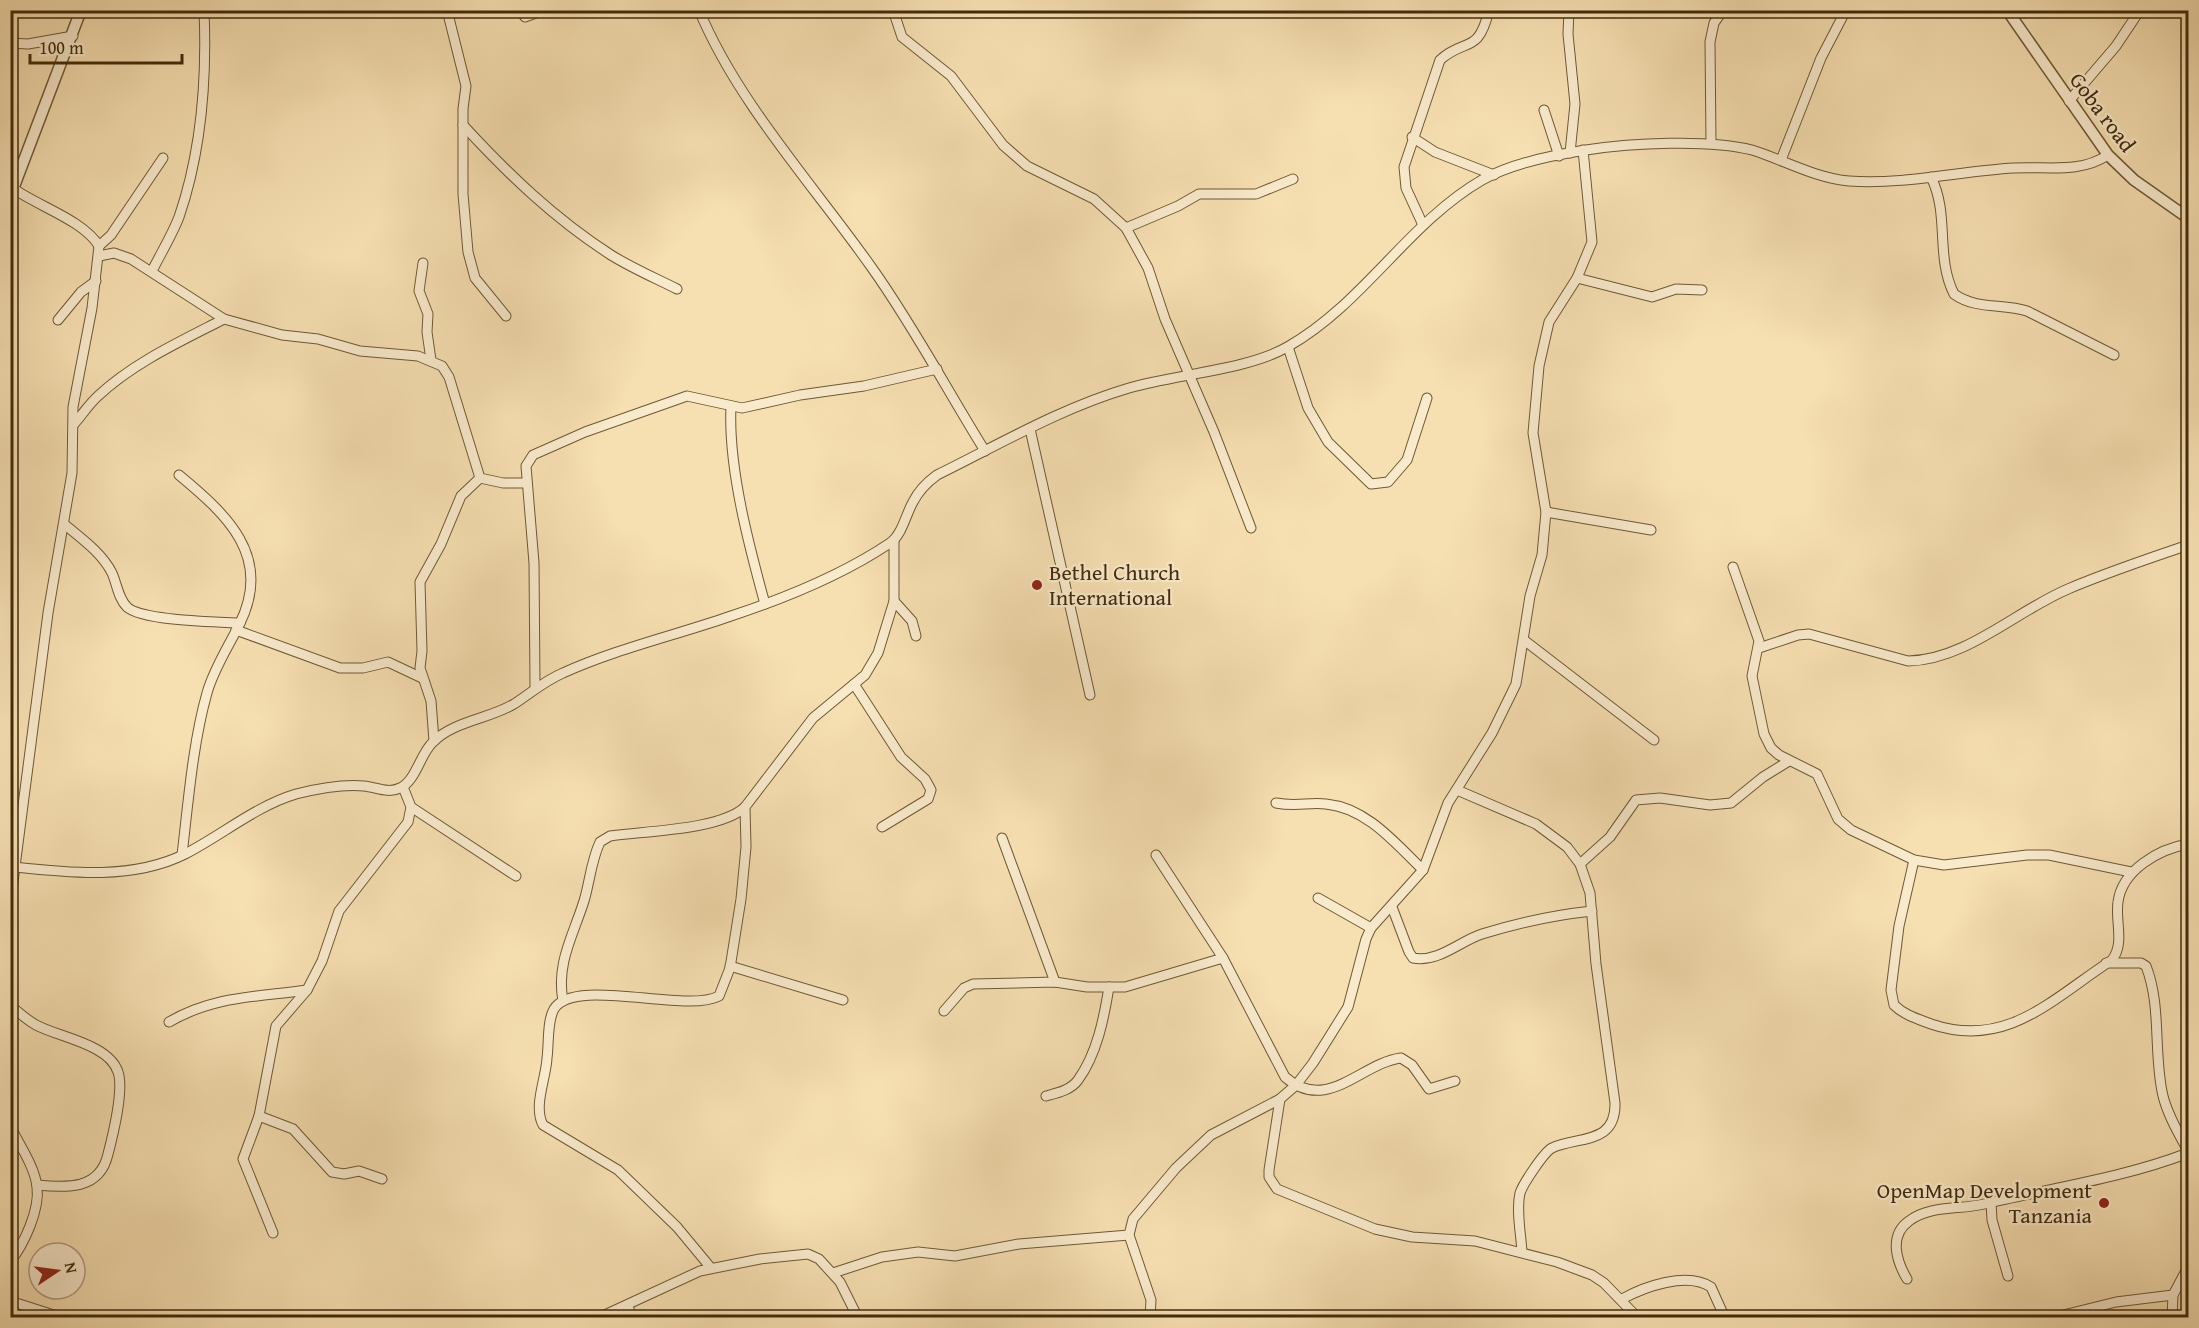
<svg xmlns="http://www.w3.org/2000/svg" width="2199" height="1328" font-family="'Gentium Book Plus',serif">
<rect width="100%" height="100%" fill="#f6dfb1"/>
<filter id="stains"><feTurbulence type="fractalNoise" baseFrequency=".00333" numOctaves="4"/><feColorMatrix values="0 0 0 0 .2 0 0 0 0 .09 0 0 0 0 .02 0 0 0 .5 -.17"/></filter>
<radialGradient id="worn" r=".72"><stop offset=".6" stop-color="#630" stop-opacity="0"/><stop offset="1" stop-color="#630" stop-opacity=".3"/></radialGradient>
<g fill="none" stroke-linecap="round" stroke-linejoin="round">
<!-- minor casing -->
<g stroke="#6e5935" stroke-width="11">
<g id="minor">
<path d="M447,10L466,86L463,109V194L468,252L475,278L506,316"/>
<path d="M520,10L525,17L544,10"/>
<path d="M699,10C737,102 815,187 872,268C914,327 947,390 985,451"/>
<path d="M893,10L902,37L951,76L1003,145L1027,166L1094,199L1126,228L1148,268L1165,319L1214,432L1251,528"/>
<path d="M1569,10L1568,34L1575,104L1570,153"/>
<path d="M10,43L28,44L73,36"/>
<path d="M2069,101L2116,46L2140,10"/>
<path d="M1544,110L1559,156"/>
<path d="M463,125C508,174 555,219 611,255C632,268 655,278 677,289"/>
<path d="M1412,137L1435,152L1494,175"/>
<path d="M1711,143L1710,42L1714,23L1723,10"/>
<path d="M1781,160L1821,58L1846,10"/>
<path d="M1931,177C1950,215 1935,256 1954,294C1976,310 2003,303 2027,311L2114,355"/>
<path d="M1423,225L1406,188L1404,167L1440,60C1465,37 1478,56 1489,10"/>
<path d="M1126,228L1178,206L1199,194H1256L1293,179"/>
<path d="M99,246L111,235L163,158"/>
<path d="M99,256L114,253L131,259L224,319L282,335L318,339L360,351L418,356L442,366L449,377L480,478L503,483H526"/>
<path d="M423,263L419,291L428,314L427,332L431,360"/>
<path d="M152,271C161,253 172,235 179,217C202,150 207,80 204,10"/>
<path d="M1577,278L1652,297L1676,289L1702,290"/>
<path d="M58,320L81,292L96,281"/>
<path d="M1288,347L1308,408L1328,442L1371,484L1388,482L1407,460L1427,398"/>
<path d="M731,407C728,467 749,546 765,604"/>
<path d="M74,424C82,415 89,404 98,396C133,363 181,341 224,319"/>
<path d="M1030,429L1090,695"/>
<path d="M179,475C226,514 273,556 240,623C229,646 214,668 207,693C193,742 188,804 182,855"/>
<path d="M1546,512L1651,530"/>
<path d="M64,524C82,539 102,553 112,573C117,584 118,598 127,607C142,621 218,622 240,623"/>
<path d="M1733,567L1759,641L1752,676L1764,734L1771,748L1779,755L1817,774L1838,819L1851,830L1914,860L1944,865L2027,855H2049L2131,872"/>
<path d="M894,601L912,621L916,636"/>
<path d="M236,630L340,668H363L388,662L422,678"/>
<path d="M1524,640L1654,740"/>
<path d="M1759,648L1798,635L1809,634L1908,661C1966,660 2016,611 2068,589C2108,572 2148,559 2188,545"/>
<path d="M854,684L901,757L925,779L931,790L928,799L882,827"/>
<path d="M535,687L534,563L526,466L533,455L585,432L687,396L742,408L800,395L864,386L937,369"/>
<path d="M434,741L431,701L420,668L422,651L420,582L441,544L461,496L480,478"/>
<path d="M1457,790L1536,824L1567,847L1580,864L1590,893L1596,964L1615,1103C1616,1145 1578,1136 1552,1148C1544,1152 1523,1184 1520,1193C1516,1211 1521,1234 1522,1252"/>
<path d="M1276,803C1297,807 1308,802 1326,804C1367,808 1395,843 1423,870"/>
<path d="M411,807L516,876"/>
<path d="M1002,838L1055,982"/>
<path d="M1156,855L1223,958"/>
<path d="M1914,860L1899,926L1891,990L1894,1005C1904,1015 1918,1019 1931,1024C2007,1050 2053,998 2112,960C2125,943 2115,922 2118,902C2122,870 2159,849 2188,844"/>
<path d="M1580,864L1610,837L1636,800L1660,798L1710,805L1731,803L1763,777L1789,761"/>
<path d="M14,867C70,873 133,880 185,854C222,835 256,806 296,794C316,789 343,784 364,786C376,787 388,794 400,788C416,781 420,754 433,742C454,721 489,719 514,704C531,693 544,681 563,673C616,649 673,636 728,617C783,599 841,576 890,543C902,535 906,514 913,502C919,490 926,483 937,475C1000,444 1061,408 1129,388C1176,374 1249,370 1289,346C1364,303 1408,223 1482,180C1512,163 1553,155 1586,150C1631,143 1709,139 1752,150C1784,160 1815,178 1849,181C1904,185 1960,171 2014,168C2047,166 2079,174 2108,155"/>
<path d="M1318,898L1371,928"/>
<path d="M10,905L48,613L72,473L73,407L92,308L99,246C84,221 40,207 14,189"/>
<path d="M1392,907L1409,952L1413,958C1438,963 1460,941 1482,934C1517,923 1555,915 1592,911"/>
<path d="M2106,963H2141L2146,966C2162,1007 2153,1054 2163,1096C2168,1116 2179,1134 2188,1151"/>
<path d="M730,966L843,1000"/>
<path d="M563,1001C556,963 573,936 584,901C590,881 591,861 600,842L610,836C644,831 721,830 745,807"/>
<path d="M10,1005C18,1012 27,1020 36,1025C58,1037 109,1044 118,1072C124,1089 113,1135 108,1154C100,1190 67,1188 37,1185"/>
<path d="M944,1011L964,988L973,984L1055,982L1087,987H1125L1223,958L1285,1077C1327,1114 1361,1063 1401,1058L1412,1065L1429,1089L1455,1081"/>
<path d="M169,1022C214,996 257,997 307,990"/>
<path d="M1046,1096C1057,1093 1071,1090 1078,1080C1097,1054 1104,1018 1109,987"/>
<path d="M1280,1099L1269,1170V1177L1277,1189L1375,1229L1412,1237L1475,1241L1557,1262L1592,1275L1604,1283L1638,1318"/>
<path d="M259,1116L293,1129L332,1172L344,1174L359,1171L382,1179"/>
<path d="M10,1126C19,1144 35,1167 37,1187C40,1210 24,1244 10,1262"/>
<path d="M1991,1202L1992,1220L2008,1276"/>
<path d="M273,1233L243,1159L259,1116L276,1026L307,990L322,961L339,911L408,822L411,807L403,787"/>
<path d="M711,1268L677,1227L618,1170L543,1125C533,1106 546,1079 547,1058C549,1044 547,1021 554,1009C574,976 686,1014 719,996L730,968L741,899L746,847L745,807L813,718L865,675L878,653L894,601V541"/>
<path d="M833,1273L882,1257L918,1252L955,1256L1019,1244L1129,1235"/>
<path d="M1907,1279C1897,1262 1888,1236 1909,1221C1930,1205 1959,1210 1984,1204C2052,1188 2123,1178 2188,1153"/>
<path d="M1622,1299C1644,1287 1687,1271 1711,1287L1725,1318"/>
<path d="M10,1301L63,1318"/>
<path d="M627,1305L633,1318"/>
<path d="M598,1318L700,1271L760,1259L808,1254L819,1259L840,1282L858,1318"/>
<path d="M1150,1318L1151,1300L1129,1235L1133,1219L1176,1168L1211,1135L1280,1099L1296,1085L1313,1063L1348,1007L1366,939L1371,928L1423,870L1448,803L1492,733L1516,684L1530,596L1542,555L1546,512L1533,433L1539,366L1549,322L1577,278L1592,242L1583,150"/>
<path d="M2051,1318L2116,1302L2173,1295"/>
<path d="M2172,1318L2173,1295L2188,1267"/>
</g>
</g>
<!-- tertiary casing -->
<g stroke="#6e5935" stroke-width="13">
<g id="tertiary">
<path d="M2007,10L2108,155L2134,180L2188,218"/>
<path d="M10,197L81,10"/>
</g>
</g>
<!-- minor -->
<use href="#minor" stroke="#f9eacc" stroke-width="9"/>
<!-- tertiary -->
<use href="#tertiary" stroke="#f9eacc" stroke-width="10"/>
</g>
<!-- markers -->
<g fill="#8f2418" stroke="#f9eacc" stroke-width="2">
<circle cx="1037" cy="585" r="6"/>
<circle cx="2104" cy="1203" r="6"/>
</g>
<g text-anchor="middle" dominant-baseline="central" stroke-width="4.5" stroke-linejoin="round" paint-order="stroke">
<!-- street labels -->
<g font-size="22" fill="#412c0c" stroke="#f9eacc">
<text transform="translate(2103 112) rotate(53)">Goba road</text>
</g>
<!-- poi labels -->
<g font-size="22" fill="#412c0c" stroke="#f9eacc" text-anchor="start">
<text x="1049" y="572">Bethel Church<tspan x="1049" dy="25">International</tspan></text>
<text x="2092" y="1190" text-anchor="end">OpenMap Development<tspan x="2092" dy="25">Tanzania</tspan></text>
</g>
</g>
<!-- margin -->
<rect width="2199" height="1328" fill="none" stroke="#f6dfb1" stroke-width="36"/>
<rect x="12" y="12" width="2175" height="1304" fill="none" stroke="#412c0c" stroke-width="3"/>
<rect x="18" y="18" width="2163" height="1292" fill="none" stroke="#412c0c" stroke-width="1.5"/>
<!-- north arrow -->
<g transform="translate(57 1271) rotate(77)"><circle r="28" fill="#f9eacc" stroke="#af9e7f" stroke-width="1.5"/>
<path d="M0-4.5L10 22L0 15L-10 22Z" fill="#8f2418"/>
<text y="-9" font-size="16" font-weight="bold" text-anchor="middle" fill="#412c0c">N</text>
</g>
<!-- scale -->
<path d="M30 54v9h152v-9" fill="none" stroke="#412c0c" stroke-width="3"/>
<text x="39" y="54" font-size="18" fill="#412c0c" stroke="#f9eacc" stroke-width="4.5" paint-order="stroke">100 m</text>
<rect width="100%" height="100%" filter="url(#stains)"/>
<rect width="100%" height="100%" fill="url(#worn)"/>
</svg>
